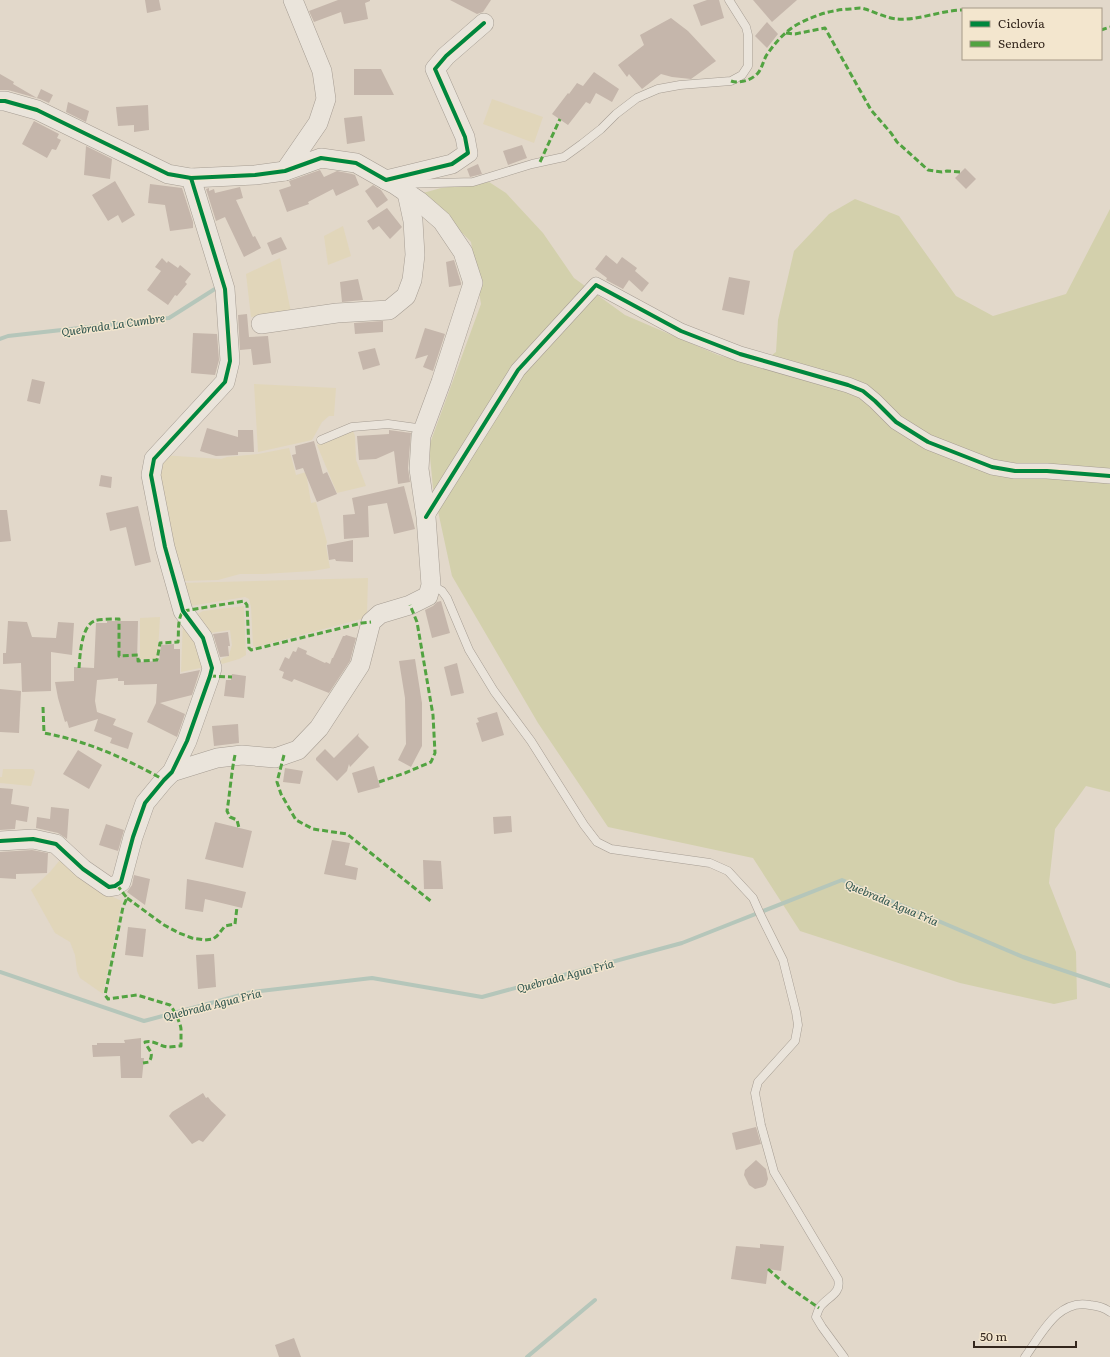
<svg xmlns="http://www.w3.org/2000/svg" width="1110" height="1357" font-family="Literata,serif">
<rect width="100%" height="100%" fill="#e2d8ca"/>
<!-- farmland -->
<g fill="#e1d6ba">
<path d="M492,99L543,117L534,143L483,124Z"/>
<path d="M343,226L351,256L328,265L324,236Z"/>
<path d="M280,258L291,312L251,317L246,274Z"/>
<path d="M254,384L336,388L334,416H329L322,422L312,440L258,452Z"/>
<path d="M353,431L355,436L356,460L366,486L337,493L317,445Z"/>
<path d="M289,448L296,475L306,472L311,503L316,502L327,542L326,546L330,568L313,571L263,574H240L218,580L181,581L159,483L161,455L221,459L227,457L258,454Z"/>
<path d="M368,578L367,615L365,618L256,647L253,646L251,607L249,599L245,597L190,606L181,583Z"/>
<path d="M244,606L246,655L239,659L222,664L220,661L223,658L227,657L229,655L232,645L230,630L203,634L192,617L203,611Z"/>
<path d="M160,617L158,651L157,659H140V618Z"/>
<path d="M186,620L205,667L181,672L183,621Z"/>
<path d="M3,769H33L35,772L31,786L0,783V777H2Z"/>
<path d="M60,860L99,891L122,901L103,994L80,978L77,971L75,955L70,942L55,933L31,890L50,872Z"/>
</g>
<!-- green -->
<path fill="#d3d0ac" d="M489,182L506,193L543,233L574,278L625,315L718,355L753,365H759L776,352L778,320L794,251L829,214L855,199L899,216L956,296L993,316L1066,294L1110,209V792L1086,786L1055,829L1049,883L1076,952L1077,999L1054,1004L960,983L800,931L753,858L608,827L538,723L452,576L433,488L429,446L481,304L471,242L423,193L441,188Z"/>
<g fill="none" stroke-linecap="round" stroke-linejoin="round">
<!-- stream -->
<g stroke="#b5c6ba" stroke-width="4">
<path d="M0,339L8,336L169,318L218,287"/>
<path d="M0,972L144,1021L252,992L372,978L482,997L682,943L842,880L1023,957L1110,986"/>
<path d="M527,1357L595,1300"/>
</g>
</g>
<!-- building -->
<g fill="#c5b6ab">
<path d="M145,0H159L161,10L147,13Z"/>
<path d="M338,0H370V1L365,3L368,19L344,24L341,12L314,22L309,11Z"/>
<path d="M450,0H491L483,12L477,14Z"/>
<path d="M707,0H719L724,18L701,26L693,5Z"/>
<path d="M753,0H797L772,22Z"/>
<path d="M671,18L688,31L716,61L691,79L672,77L661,74L642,89L629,74L627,77L618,65L644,45L640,35Z"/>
<path d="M767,22L778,34L767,48L755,36Z"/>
<path d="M354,69H381L394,95H354Z"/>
<path d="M594,72L619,89L612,102L596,93L590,104L586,102L568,125L552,114L568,93L569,94L577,83L583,86Z"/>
<path d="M0,74L14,82L13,84L37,98L41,89L53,95L49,103L40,99L8,90H0Z"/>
<path d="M68,102L89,111L86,122L66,112Z"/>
<path d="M148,105L149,130L134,132V125L118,126L116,107Z"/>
<path d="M362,116L365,141L347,144L344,118Z"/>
<path d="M34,121L59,134L57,138L61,140L56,150L52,149L47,158L22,144Z"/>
<path d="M522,145L527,158L508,165L503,151Z"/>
<path d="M86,146L112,159L110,179L84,175Z"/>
<path d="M478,164L482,174L470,177L467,169Z"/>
<path d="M965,168L976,179L966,189L955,178Z"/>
<path d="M320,170L324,177L337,171L352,174L355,175L359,185L336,196L333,189L308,202L309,204L287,212L279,190L291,186L289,181Z"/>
<path d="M115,181L135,215L122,223L118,215L108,221L92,195Z"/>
<path d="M150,184L182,188L193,222V228L170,231L165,205L148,203Z"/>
<path d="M373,185L381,190L388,200L377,208L365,191Z"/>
<path d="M240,187L243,198L236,200L253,237L255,236L261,248L244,257L225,217L216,221L206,189L209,188V191L214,189L215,193Z"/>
<path d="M387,208L402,227L390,239L379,226L373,230L367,221Z"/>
<path d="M281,237L287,249L272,255L267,243Z"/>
<path d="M606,255L617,264L622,257L637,268L635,271L649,283L642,292L629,280L623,289L606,280L607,278L595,269Z"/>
<path d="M162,258L167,263L168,261L178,268L180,265L191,274L185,282L187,284L177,296L175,295L168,305L147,290L161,271L155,267Z"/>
<path d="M454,260L461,283V285L449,287L446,262Z"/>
<path d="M729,277L750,281L744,315L722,310Z"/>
<path d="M358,279L363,300L342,302L340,282Z"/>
<path d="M247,314L249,337L268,336L271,363L253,365L251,349L240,350L238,315Z"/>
<path d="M383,321V332L355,334L354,323Z"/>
<path d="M425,328L445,334L433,371L423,367L428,355L415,359Z"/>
<path d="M193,333L217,334L219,360L215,375L191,373Z"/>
<path d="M375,348L380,365L363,370L358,352Z"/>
<path d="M32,379L45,382L40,404L27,401Z"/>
<path d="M207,428L238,437V430H253L254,452H238V455L216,456L200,451Z"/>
<path d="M389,430L411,433L408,468L410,482L398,484L394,451L376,459L359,460L357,436L389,434Z"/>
<path d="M314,441L323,474L327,472L337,494L317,502L303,468L296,470L292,455L296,454L295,446Z"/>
<path d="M101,475L112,477L111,488L99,486Z"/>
<path d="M404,486L415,529L394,534L387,503L368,506L369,537L344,539L343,515L355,514L352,498Z"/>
<path d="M138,506L151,562L135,566L126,527L110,531L106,513Z"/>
<path d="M0,510H7L11,541L0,542Z"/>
<path d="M353,540V562L336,561L335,559L329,560L327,545Z"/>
<path d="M441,601L450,633L432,638L425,610L433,606L437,602Z"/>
<path d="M8,621L27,622L32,637L56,638L58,622L74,623L72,655L51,652V691L22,692L21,663L3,664V653H6Z"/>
<path d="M107,621H138L137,662L159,661L161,645L174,644V649H180V674L200,670L192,695L160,703L185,714L177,737L147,722L156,703L157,684L124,685V681H118V678L97,680L95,701L97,712L116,719L113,725L133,733L128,749L110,743L112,738L94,731L98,719L69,728L67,721L65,722L58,698L55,682L74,681V667L94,668L96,623H107Z"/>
<path d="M228,632L230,646H228L229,656L220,657L213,634Z"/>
<path d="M346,635L356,638L350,661L329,693L294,679L292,682L282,678L284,672L279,670L285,657L289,659L293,651L296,652L298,647L307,651L306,654L325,663L326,662L330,664L332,658H333L343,636H345Z"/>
<path d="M415,659L422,703V746L411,767L398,760L406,744L405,698L399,661Z"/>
<path d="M457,663L464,693L451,696L444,667Z"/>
<path d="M232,674L246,676L244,698L224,696L226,680H231Z"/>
<path d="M0,689L21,691L19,733L0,732Z"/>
<path d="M497,712L504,735L482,742L476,723L479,722L477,718Z"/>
<path d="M238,724L239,743L214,746L212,726Z"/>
<path d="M359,733L358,736L369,747L350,767L349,764L347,771L337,781L316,760V758L325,749L334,758Z"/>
<path d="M78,750L102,765L89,789L63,774Z"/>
<path d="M374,766L380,787L358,793L352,773Z"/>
<path d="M285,768L303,771L300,784L283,782Z"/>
<path d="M0,788L13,789L11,804L29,807L27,822L16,820L15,829L0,830Z"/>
<path d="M51,807L69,809L67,839L58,833L36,828L37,817L50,819Z"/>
<path d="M511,816L512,832L494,834L493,817Z"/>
<path d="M215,822L252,831L243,868L205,859Z"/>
<path d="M106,824L124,830L118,851L99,845Z"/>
<path d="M332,840L350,843L345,865L358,868L356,880L324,874Z"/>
<path d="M32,850L48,853L47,873L16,874V879L0,878V852Z"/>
<path d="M423,860L441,861L443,889H424Z"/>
<path d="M134,875L150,879L145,905L127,892L132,885Z"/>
<path d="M187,879L207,883L246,892L242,908L205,899L203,912L185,909Z"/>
<path d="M128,927L146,929L143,957L125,955Z"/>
<path d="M214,954L216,987L198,989L196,955Z"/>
<path d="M141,1038V1058H144L142,1078H121L120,1056L93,1057L92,1045H97V1043H125L124,1040Z"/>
<path d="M203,1093L206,1098L208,1097L211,1101L226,1115L203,1142L199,1140L192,1144L169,1116L172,1112Z"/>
<path d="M756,1127L761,1144L736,1150L732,1133Z"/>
<path d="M756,1160L766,1169L768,1179L766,1185L763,1187L755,1189L749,1185L744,1175L745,1170Z"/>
<path d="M760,1244L784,1246L781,1271L768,1269L766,1284L731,1279L736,1246L760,1248Z"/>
<path d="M294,1338L301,1357H279L275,1345Z"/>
</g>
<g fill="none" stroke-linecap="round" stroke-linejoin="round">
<!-- service casing -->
<g stroke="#a69d93" stroke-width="9">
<g id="service">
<path d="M401,184L473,182L532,164L564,157L582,144L601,129L616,114L637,98L658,89L680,85L731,81L742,75L748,66V35L746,27L729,0"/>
<path d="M321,440L352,427L388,424L424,429"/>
<path d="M431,585L442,591L447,598L469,650L494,691L531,741L584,825L597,842L611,849L710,863L728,871L753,898L761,916L783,960L796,1012L798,1025L795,1041L758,1082L755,1093L761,1125L774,1172L838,1279C842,1294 827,1297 820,1307C818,1310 817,1314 816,1317L822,1327L844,1357"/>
<path d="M1025,1357C1041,1335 1058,1298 1090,1305C1098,1306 1104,1307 1110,1312"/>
</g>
</g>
<!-- minor casing -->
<g stroke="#a69d93" stroke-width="16">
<path id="minor" d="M426,517L518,370L596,285L681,331L740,354L848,385L863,391L875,401L896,422L928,442L992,467L1015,471H1047L1110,476"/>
</g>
<!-- tertiary casing -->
<g stroke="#a69d93" stroke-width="20">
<g id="tertiary">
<path d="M0,101H5L37,110L168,174L191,178L255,175L285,171L321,158L356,163L386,180L452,164L468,153L465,137L435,69L446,56L484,23"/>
<path d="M285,171L318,123L326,99L322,71L293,0"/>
<path d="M261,324L337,313L389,310L406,296L412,280L415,255L413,221L407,193"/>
<path d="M172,772L217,758L242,755L275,758L298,750L319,728L360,665L371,622L380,614L410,605L428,596L431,585L426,517L419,469L421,436L441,382L473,283L463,252L442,221L419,201L394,184L386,180"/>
<path d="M0,841L33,839L56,844L83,869L109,887L115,886L121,882L133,837L145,803L164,780L172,772L187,741L210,676L212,668L203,638L183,611L165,547L151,475L154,459L225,382L230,361L225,289L191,178"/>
</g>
</g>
<!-- service -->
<use href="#service" stroke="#eae4db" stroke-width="8"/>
<!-- minor -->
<use href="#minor" stroke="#eae4db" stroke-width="15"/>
<!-- tertiary -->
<use href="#tertiary" stroke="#eae4db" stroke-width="19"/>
<!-- quiet -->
<g stroke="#52a341" stroke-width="3" stroke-dasharray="6 3" stroke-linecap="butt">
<path d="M1101,30L1110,27"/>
<path d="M786,33L795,34L825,28L871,110L891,133L897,142L928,170L942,172L947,171L960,172"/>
<path d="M731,81C739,84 752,80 758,73C762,68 763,62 766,56C774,44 785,31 798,24C816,15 830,10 850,9C855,9 860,7 865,9C875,12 886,18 897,19C917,21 942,10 963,10"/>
<path d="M540,162L560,119"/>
<path d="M79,668C80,656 81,627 94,621C99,619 113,619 119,619V656L138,655V661L157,660L160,643L178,642C179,631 177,620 183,611L244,601L247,605L249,648L251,650L362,623L371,622"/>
<path d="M210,676L232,677"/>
<path d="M43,707L44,733C87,741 125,758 164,780"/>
<path d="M235,755C231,774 230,793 227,811L230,817L237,820L239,828"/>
<path d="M284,755L277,782L281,794L296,820L313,829L347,834L432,902"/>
<path d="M379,782L405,773L431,762L435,753L433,715L417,622L410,605"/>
<path d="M117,885L127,898L123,907L105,995L108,999L137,995L170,1005C173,1008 181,1024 181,1029C181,1035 181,1040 181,1046C177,1046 172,1047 168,1047C159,1046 155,1040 145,1042C148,1050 155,1052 149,1062L143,1063"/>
<path d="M127,898L164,925L179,933L192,938L205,940L213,939L217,936L225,926L235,924L237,907"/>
<path d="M768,1269L786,1285L819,1308"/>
</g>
<!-- cycleway casing -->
<g stroke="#f3e6ce" stroke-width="6">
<g id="cycleway">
<path d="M0,101H5L37,110L168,174L191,178L255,175L285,171L321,158L356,163L386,180L452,164L468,153L465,137L435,69L446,56L484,23"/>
<path d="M426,517L518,370L596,285L681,331L740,354L848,385L863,391L875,401L896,422L928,442L992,467L1015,471H1047L1110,476"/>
<path d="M0,841L33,839L56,844L83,869L109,887L115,886L121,882L133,837L145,803L164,780L172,772L187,741L210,676L212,668L203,638L183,611L165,547L151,475L154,459L225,382L230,361L225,289L191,178"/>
</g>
</g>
<!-- cycleway -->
<use href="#cycleway" stroke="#00873e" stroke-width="4"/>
</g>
<g text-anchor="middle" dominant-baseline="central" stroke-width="3" stroke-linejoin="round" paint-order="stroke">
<!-- water labels -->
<g font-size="11" font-style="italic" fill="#2c534d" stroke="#f3e6ce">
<text transform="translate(113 324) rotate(-8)">Quebrada La Cumbre</text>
<text transform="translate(892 902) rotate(23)">Quebrada Agua Fría</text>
<text transform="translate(565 975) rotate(-15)">Quebrada Agua Fría</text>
<text transform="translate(212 1004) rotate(-14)">Quebrada Agua Fría</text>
</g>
</g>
<!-- legend -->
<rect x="962" y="8" width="140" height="52" fill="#f3e6ce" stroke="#a69987"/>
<rect x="970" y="21" width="20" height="6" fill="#00873e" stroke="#a69987"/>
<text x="998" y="28" font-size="12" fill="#33261c">Ciclovía</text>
<rect x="970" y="41" width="20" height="6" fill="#52a341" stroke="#a69987"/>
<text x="998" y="48" font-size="12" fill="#33261c">Sendero</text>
<!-- scale -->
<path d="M974 1341v6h102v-6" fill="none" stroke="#33261c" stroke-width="2"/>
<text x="980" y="1341" font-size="12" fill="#33261c" stroke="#f3e6ce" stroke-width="3" paint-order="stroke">50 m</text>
</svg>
